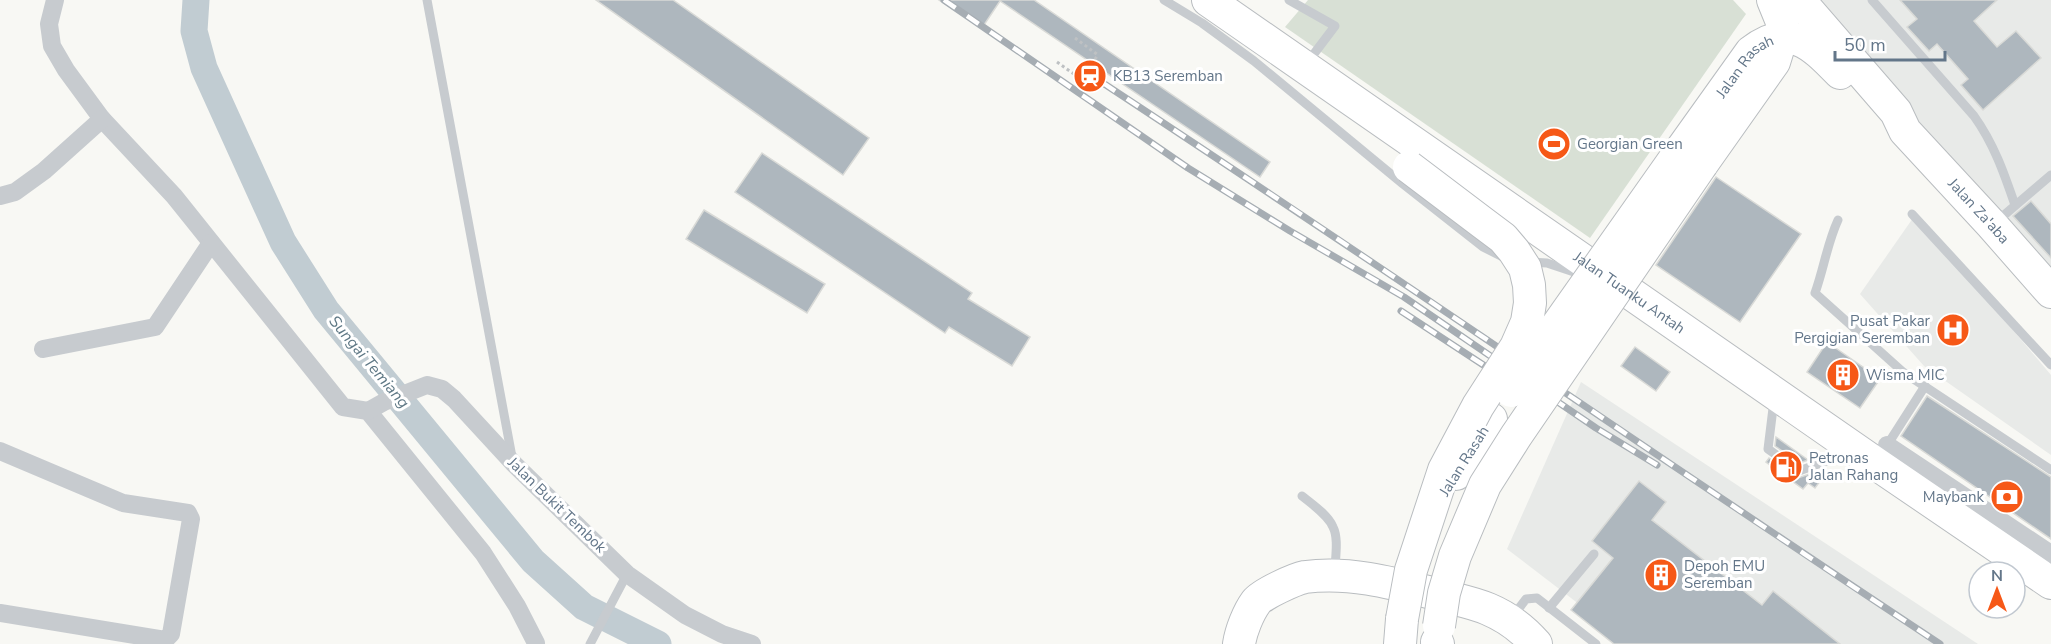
<svg xmlns="http://www.w3.org/2000/svg" width="2051" height="644" font-family="'Nunito Sans',sans-serif">
<rect width="100%" height="100%" fill="#f8f8f4"/>
<!-- built -->
<g fill="#e8eae8">
<path d="M1813,0H2051V275L1871,72Z"/>
<path d="M1913,218L1974,284L2051,375V455L1924,366L1860,294Z"/>
<path d="M1581,382L1978,644H1631L1507,549Z"/>
</g>
<!-- green -->
<path fill="#d8e0d5" d="M1308,0H1733L1746,14L1590,238L1285,27Z"/>
<g fill="none" stroke-linecap="round" stroke-linejoin="round">
<!-- river -->
<path stroke="#c1ccd2" stroke-width="27" d="M196,0L194,31L204,68L283,242L326,310L533,561L584,607L658,644"/>
</g>
<!-- building -->
<g fill="#aeb7be" stroke="#d9dad7" stroke-width="1.5">
<path d="M596,0H673L869,138L843,175Z"/>
<path d="M939,0H1034L1270,162L1260,177L1000,1L982,28Z"/>
<path d="M1900,0H1997L1974,21L1997,47L2016,31L2041,58L1983,110L1961,85L1968,79L1937,44L1929,51L1907,27L1917,19Z"/>
<path d="M762,153L972,293L968,299L1030,337L1012,366L949,327L945,333L735,192Z"/>
<path d="M1716,177L1801,234L1740,322L1656,265Z"/>
<path d="M2031,201L2051,224V258L2013,216Z"/>
<path d="M704,210L825,284L807,313L686,239Z"/>
<path d="M1827,342L1880,379L1860,408L1807,372Z"/>
<path d="M1635,347L1670,372L1656,391L1621,366Z"/>
<path d="M1927,396L2051,477V539L1901,436Z"/>
<path d="M1776,437L1808,460L1800,463L1775,446Z"/>
<path d="M1769,458L1798,478L1821,470L1826,473L1815,488L1808,483L1803,489L1766,462Z"/>
<path d="M1639,481L1666,502L1652,520L1762,605L1773,591L1840,644H1614L1571,610L1613,558L1592,541Z"/>
</g>
<g fill="none" stroke-linecap="round" stroke-linejoin="round">
<!-- highway casing -->
<g stroke="#b9bdc0" stroke-width="34">
<g id="highway">
<path id="s1" d="M1208,0L1875,463L2051,583"/>
<path id="s2" d="M1799,0L1896,112L1905,131L1992,225L2051,292"/>
<path id="s3" d="M1681,150L1751,52C1790,22 1811,43 1840,73"/>
<path d="M1702,164L1774,62L1782,36V22L1773,0"/>
<path d="M1456,474L1491,419"/>
<path d="M1437,642L1438,644"/>
<path d="M1239,644C1241,631 1248,613 1256,602C1262,594 1295,579 1305,577C1349,571 1393,583 1436,594C1453,599 1472,602 1488,609C1507,617 1523,629 1536,644"/>
<path d="M1400,644L1402,619"/>
</g>
</g>
<!-- path -->
<g stroke="#bec1c3" stroke-width="3" stroke-dasharray="3 3" stroke-linecap="butt">
<path d="M1075,38L1098,55"/>
<path d="M1057,62L1081,79"/>
</g>
<!-- lane -->
<g stroke="#c7cbcf" stroke-width="9">
<path d="M427,0L512,457"/>
<path d="M1164,0L1202,23L1254,61L1403,184L1483,247L1507,259"/>
<path d="M1289,0L1335,26L1307,63"/>
<path d="M1872,0L1974,116C1994,144 2004,173 2015,205"/>
<path d="M1912,214L2051,365"/>
<path d="M1838,220C1827,244 1824,268 1815,293L1903,372L2051,470"/>
<path d="M1996,222L2051,175"/>
<path d="M1530,262L1547,263L1580,274"/>
<path d="M1774,400L1768,449L1799,471L1848,453"/>
<path d="M1886,447L1925,386"/>
<path d="M1302,496C1312,504 1328,515 1333,527C1339,539 1335,558 1335,571"/>
<path d="M1549,608L1594,554"/>
<path d="M1513,616L1526,599L1537,598L1596,644"/>
<path d="M590,644L627,574"/>
</g>
<!-- street -->
<g stroke="#c7cbcf" stroke-width="18">
<path d="M55,0L49,24L52,46L66,70L102,119L174,196L343,407L368,411L483,553L517,606L536,643"/>
<path d="M0,196L15,192L44,171L102,119"/>
<path d="M43,349L155,327L211,243"/>
<path d="M368,411L384,402L427,385L442,389L454,399L513,463L627,574L685,615L722,634L752,644"/>
<path d="M1887,445L2051,554"/>
<path d="M0,451L123,503L188,513L191,519L171,634L165,640L0,613"/>
</g>
<!-- highway -->
<use href="#highway" stroke="#fff" stroke-width="32"/>
<!-- rail casing -->
<g stroke="#a6adb3" stroke-width="7">
<g id="rail">
<path d="M944,0L1188,168L1290,231L1404,297L1596,428L1657,465"/>
<path d="M1080,68C1369,257 1652,454 1940,644"/>
<path d="M1401,311L1520,389"/>
</g>
</g>
<!-- rail -->
<use href="#rail" stroke="#fff" stroke-width="4.5" stroke-dasharray="14" stroke-linecap="butt"/>
<!-- highway-bridge casing -->
<g stroke="#b9bdc0" stroke-width="34" stroke-linecap="butt">
<g id="highway-bridge">
<path d="M1511,391L1681,150"/>
<path d="M1402,619L1411,570L1444,470L1478,406L1516,347L1527,322L1530,303L1529,285L1525,268L1514,251L1503,238L1483,223L1409,167"/>
<path d="M1439,626L1444,593L1455,556L1485,485L1516,436L1702,164"/>
</g>
</g>
<!-- path-bridge -->
<path stroke="#bec1c3" stroke-width="3" stroke-dasharray="3 3" stroke-linecap="butt" d="M1081,79L1098,55"/>
<!-- highway-bridge -->
<use href="#highway-bridge" stroke="#fff" stroke-width="32"/>
</g>
<!-- icons -->
<defs>
<g id="station-disc" transform="scale(1.725)"><circle r="9.5" fill="#f65817" stroke="#fff"/><path d="M-3-6H3Q5-6 5-4V2Q5 4 3 4L4.5 6H3L1.5 4h-3L-3 6H-4.5L-3 4Q-5 4-5 2V-4Q-5-6-3-6ZM-3.5-4v3h7v-3ZM-3.5 1v1.5H-2V1ZM2 1v1.5H3.5V1Z" fill="#fff"/></g>
<g id="stadium-disc" transform="scale(1.725)"><circle r="9.5" fill="#f65817" stroke="#fff"/><path d="M0-5a6.5 5 0 1 0 0 10a6.5 5 0 1 0 0-10ZM-3.5-1.8h7v3.6h-7Z" fill="#fff"/></g>
<g id="hospital-disc" transform="scale(1.725)"><circle r="9.5" fill="#f65817" stroke="#fff"/><path d="M-5-5h3v3.5h4V-5h3V5h-3V1.5h-4V5h-3Z" fill="#fff"/></g>
<g id="building-disc" transform="scale(1.725)"><circle r="9.5" fill="#f65817" stroke="#fff"/><path d="M-4-6H4V6H1V3H-1V6H-4ZM-2.5-4.3h1.7v1.8h-1.7ZM.8-4.3h1.7v1.8H.8ZM-2.5-1h1.7V.8h-1.7ZM.8-1h1.7V.8H.8Z" fill="#fff"/></g>
<g id="fuel-disc" transform="scale(1.725)"><circle r="9.5" fill="#f65817" stroke="#fff"/><path d="M-5.5-6h7V0h2V4h1.3V-2.5L3-4.5l.8-.8L6-3V5H2.5V1h-1V6h-7ZM-4.2-4.7v3.2H.2V-4.7Z" fill="#fff"/></g>
<g id="bank-disc" transform="scale(1.725)"><circle r="9.5" fill="#f65817" stroke="#fff"/><path d="M-6-4H6V4H-6ZM0-2.3a2.3 2.3 0 1 0 0 4.6a2.3 2.3 0 1 0 0-4.6Z" fill="#fff"/></g>
</defs>
<g fill-rule="evenodd">
<use href="#station-disc" x="1090" y="76"/>
<use href="#stadium-disc" x="1554" y="144"/>
<use href="#hospital-disc" x="1953" y="330"/>
<use href="#building-disc" x="1843" y="375"/>
<use href="#fuel-disc" x="1786" y="467"/>
<use href="#bank-disc" x="2007" y="497"/>
<use href="#building-disc" x="1661" y="575"/>
</g>
<g text-anchor="middle" dominant-baseline="central" stroke-width="6" stroke-linejoin="round" paint-order="stroke">
<!-- street labels -->
<g font-size="15" fill="#637689" stroke="#fff">
<text stroke="none"><textPath href="#s3" startOffset="106">Jalan Rasah</textPath></text>
<text stroke="none"><textPath href="#s2" startOffset="278">Jalan Za'aba</textPath></text>
<text stroke="none"><textPath href="#s1" startOffset="513">Jalan Tuanku Antah</textPath></text>
<text transform="translate(1464 461) rotate(-58)">Jalan Rasah</text>
<text transform="translate(557 505) rotate(44)">Jalan Bukit Tembok</text>
</g>
<!-- poi labels -->
<g font-size="15" fill="#637689" stroke="#fff" text-anchor="start">
<text x="1113" y="76">KB13 Seremban</text>
<text x="1577" y="144">Georgian Green</text>
<text x="1930" y="321" text-anchor="end">Pusat Pakar<tspan x="1930" dy="17">Pergigian Seremban</tspan></text>
<text x="1866" y="375">Wisma MIC</text>
<text x="1809" y="458">Petronas<tspan x="1809" dy="17">Jalan Rahang</tspan></text>
<text x="1984" y="497" text-anchor="end">Maybank</text>
<text x="1684" y="566">Depoh EMU<tspan x="1684" dy="17">Seremban</tspan></text>
</g>
<!-- water labels -->
<g font-size="16" font-style="italic" fill="#5f7885" stroke="#fff">
<text transform="translate(369 362) rotate(50)">Sungai Temiang</text>
</g>
</g>
<!-- north arrow -->
<g transform="translate(1997 590)"><circle r="28" fill="#ffffff" stroke="#c1c8d0" stroke-width="1.5"/>
<path d="M0-4.5L10 22L0 15L-10 22Z" fill="#f65817"/>
<text y="-9" font-size="16" font-weight="bold" text-anchor="middle" fill="#637689">N</text>
</g>
<!-- scale -->
<path d="M1835 51v9h110v-9" fill="none" stroke="#637689" stroke-width="3"/>
<text x="1844" y="51" font-size="18" fill="#637689" stroke="#ffffff" stroke-width="4.5" paint-order="stroke">50 m</text>
</svg>
